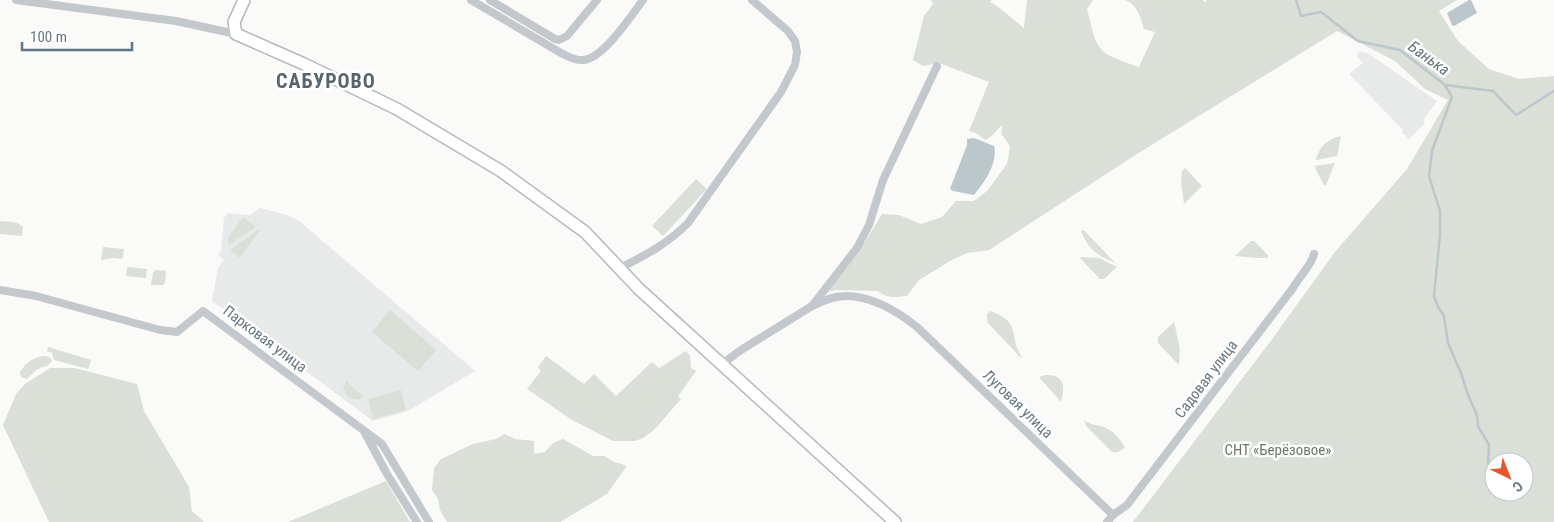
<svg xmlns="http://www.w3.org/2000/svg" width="1554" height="522" font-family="'Roboto Condensed',sans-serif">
<rect width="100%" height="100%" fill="#fafaf8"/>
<!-- built -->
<g fill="#e8e9e9">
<path d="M1360,51L1369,54L1437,101L1423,120L1425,123L1409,139L1402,132L1403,130L1349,74L1363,63L1356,55Z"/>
<path d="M260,208L284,214L298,220L475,371L408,411L373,421L212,301L218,268L224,260L218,255L221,250L224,218L228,213L250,215Z"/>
</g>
<!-- green -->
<g fill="#dadfd7" fill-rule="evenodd">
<path d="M931,0H992L990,2C1004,10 1012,19 1024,28L1027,0H1093L1087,9C1098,53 1096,52 1139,67L1155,32L1144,29C1141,18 1137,4 1125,0H1203L1204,2L1207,0H1457L1439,11L1458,41L1489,69L1519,79L1554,76V522H1133L1270,342L1335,252L1407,169L1448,100L1425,89L1395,61L1337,31L1140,152L989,250L967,253L950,261L919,280L907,296C896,297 887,299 878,291L836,290L827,292L857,255L882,214L899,215L921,224L942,217L956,201H974L987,191L1007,164L1010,146L1001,133L1003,125C996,129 993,137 985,140L976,133L969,131L989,82L939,63L923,66L913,60L924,16L933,4ZM1494,462H1524V492H1494Z"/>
<path d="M1341,136L1337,156L1316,160C1319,147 1327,139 1341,136Z"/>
<path d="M1335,163L1326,185H1324L1317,172L1315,166Z"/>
<path d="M1185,168L1202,186L1184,204L1181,182L1182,171Z"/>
<path d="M696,179L707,189L663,236L652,226Z"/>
<path d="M243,217L256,227L229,245L228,238Z"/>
<path d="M0,221C8,222 18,221 23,227L22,236L0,234Z"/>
<path d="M259,229L260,230L240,258L230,250Z"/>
<path d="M1084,230L1115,263C1097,255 1089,250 1081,231Z"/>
<path d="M1251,241H1254L1268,255V258H1257L1235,256Z"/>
<path d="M103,247L124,249L123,258H121V259L112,258L101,260Z"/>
<path d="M1079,257L1099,258L1117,267L1104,279H1100Z"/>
<path d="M127,267L147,269L146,278L126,276Z"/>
<path d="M155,270L166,271L165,283L163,285H151L153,272H154Z"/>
<path d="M390,310L436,350L418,371L372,332Z"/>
<path d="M990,311C1023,322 1008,338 1022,357L1021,358L987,322V314Z"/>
<path d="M1174,322L1180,349L1179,365L1158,343V337Z"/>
<path d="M48,347L91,360L88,369L54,360L52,353L47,351Z"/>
<path d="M686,351L690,356L691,368L696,371L678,396L681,399L654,430L643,438L635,441H613L572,420L527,389L541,371L538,367L546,356L584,384L594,374L616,396L652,362L659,368Z"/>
<path d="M44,356C48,356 50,357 52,361L47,366L42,367L36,370L27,379L21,377L20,372C26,363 33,357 44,356Z"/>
<path d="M50,368H75L137,384L144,411L189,487L192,511L204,522H49L3,425L16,394L25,384Z"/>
<path d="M1045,375C1065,374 1065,387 1061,402L1039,377Z"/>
<path d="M346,381L364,397L358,400L349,398L343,389Z"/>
<path d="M401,390L406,410L373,419L368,399Z"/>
<path d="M1084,420C1091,425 1097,425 1104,427C1114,431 1119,438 1125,447C1121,451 1118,453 1112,452L1086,426Z"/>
<path d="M505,434L515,439L534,441V454L545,452L553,443L563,439L593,456H604L614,462L625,465L626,467L607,494L560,522H447L440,510L438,499L432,490L434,468L441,459L473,444L496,439Z"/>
<path d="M386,481L410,522H288Z"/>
</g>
<!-- water -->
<g fill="#bbc7cb">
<path d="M1469,0H1471L1477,13L1454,26L1452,25L1447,13Z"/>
<path d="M974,138L994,146C998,163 985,182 974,195L953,191L950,189L967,145V139Z"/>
</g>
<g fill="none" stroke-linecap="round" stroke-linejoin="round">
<!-- stream -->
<g stroke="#bbc7cb" stroke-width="2.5">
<path d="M1296,0L1301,16L1321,12L1358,41L1400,50L1445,85L1493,91L1516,115L1554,91"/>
<path d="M1445,85L1452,97L1432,151L1429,176L1440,211V234L1434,296L1438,307L1444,316L1448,343L1461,373L1468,395L1477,415L1478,426L1489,445L1488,463"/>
</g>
<!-- secondary casing -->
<g stroke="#b3babf" stroke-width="14">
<path id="secondary" d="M244,0L234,22L236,34L304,64L397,109L501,171L585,232L639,289L895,522"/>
</g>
<!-- street -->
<g stroke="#c3c8cc" stroke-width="8">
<path d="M16,0L176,21L236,34"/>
<path d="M471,0L561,53C568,56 574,61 583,60C603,59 631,16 643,0"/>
<path d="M490,0L555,39L559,40L567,36L597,0"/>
<path d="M620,268C646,255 667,244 688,223L781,92L795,65L797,52L795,41L788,31L752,0"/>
<path d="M0,290L36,296L160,330L177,332L203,311L382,444L429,522"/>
<path d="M812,306C823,301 834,296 846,296C873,296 897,311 917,327L1113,515"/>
<path d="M722,364L741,350L812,306L857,248L869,225L883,180L937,66"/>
<path d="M365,433L387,474L417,522"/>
<path d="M1107,522L1113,515L1127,505L1293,288C1299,277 1311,266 1314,254"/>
</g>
<!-- secondary -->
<use href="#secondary" stroke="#fff" stroke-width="11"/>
</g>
<g text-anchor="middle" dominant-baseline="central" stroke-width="5" stroke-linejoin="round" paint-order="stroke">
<!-- street labels -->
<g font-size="15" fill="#657683" stroke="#fff">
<text transform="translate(265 339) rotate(37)">Парковая улица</text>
<text transform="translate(1206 379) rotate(-53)">Садовая улица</text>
<text transform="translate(1018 404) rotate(44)">Луговая улица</text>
</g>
<!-- park labels -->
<g font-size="15" fill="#687a64" stroke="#fff">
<text x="1278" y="450">СНТ «Берёзовое»</text>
</g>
<!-- water labels -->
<g font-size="16" font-style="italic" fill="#60757c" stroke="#fff">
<text transform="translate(1429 58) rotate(36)">Банька</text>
</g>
<!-- district labels -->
<g font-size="20" font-weight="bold" letter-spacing="1" fill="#57646e" stroke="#fff">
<text x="326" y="81">САБУРОВО</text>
</g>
</g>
<!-- north arrow -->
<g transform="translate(1509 477) rotate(137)"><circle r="24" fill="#ffffff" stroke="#c1c8cd"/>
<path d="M0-4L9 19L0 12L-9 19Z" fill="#e4572e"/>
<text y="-8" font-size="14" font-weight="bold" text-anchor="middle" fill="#657683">С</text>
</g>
<!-- scale -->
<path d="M22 42v8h110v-8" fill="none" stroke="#657683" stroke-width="2.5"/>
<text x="30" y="42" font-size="15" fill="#657683" stroke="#ffffff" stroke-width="4" paint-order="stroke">100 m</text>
</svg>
